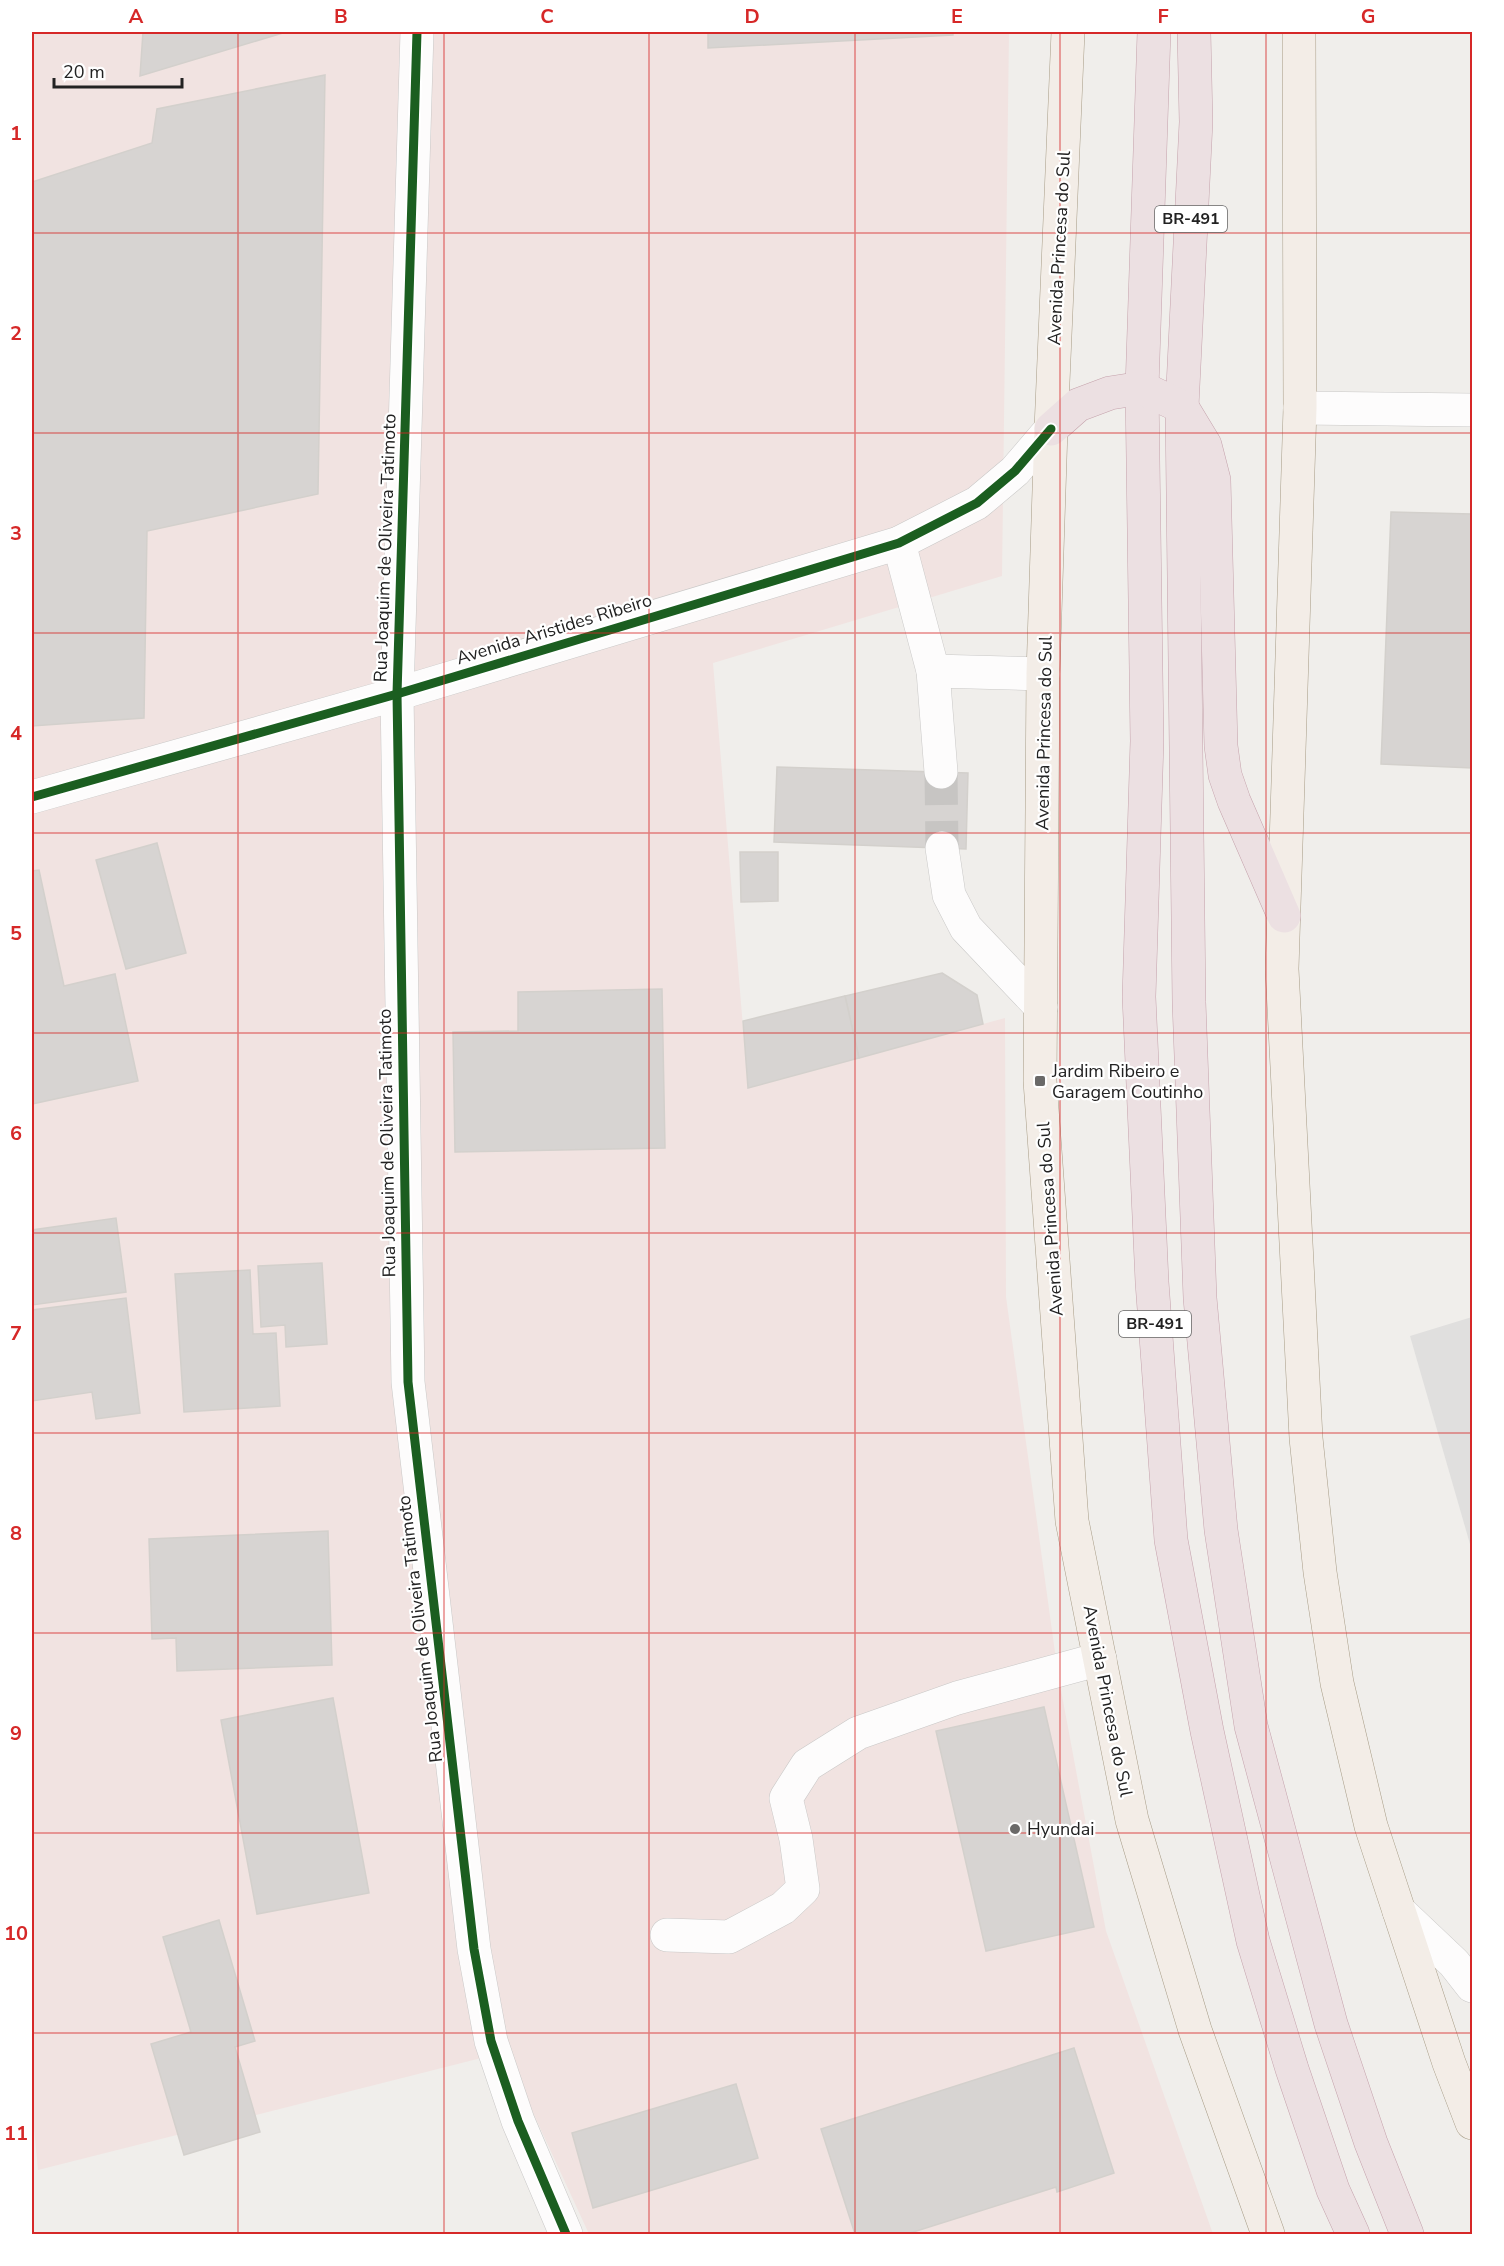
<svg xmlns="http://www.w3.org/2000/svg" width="1504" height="2266" font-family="'Nunito Sans',sans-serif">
<rect width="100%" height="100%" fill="#f0eeeb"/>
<!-- commercial -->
<path fill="#f1e3e1" d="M32,32H1009L1002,576L713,663L748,1088L1005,1018L1006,1297L1058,1674L1106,1931L1213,2234H589L505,2052L38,2170L32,2107Z"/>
<!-- parking -->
<path fill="#e0dfde" d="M1472,1317V1551L1410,1336Z"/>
<!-- building -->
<g fill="#d7d4d2" stroke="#d3d0cc" stroke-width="1.5">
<path d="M143,32H286L140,76Z"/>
<path d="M708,32H953V35L708,48Z"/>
<path d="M325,75L318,494L147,531L144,718L32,726V182L152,143L157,109Z"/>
<path d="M1391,512L1472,514V768L1381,764Z"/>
<path d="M777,767L968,773L966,849L774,842Z"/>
<path d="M157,843L186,953L126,969L96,860Z"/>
<path d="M740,852H778V901L741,902Z"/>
<path d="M39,870L64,986L115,974L138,1081L32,1104V871Z"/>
<path d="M942,973L977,995L983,1024L859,1058L845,996Z"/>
<path d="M662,989L665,1148L455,1152L453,1032L518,1031V992Z"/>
<path d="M845,996L859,1058L748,1088L743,1021Z"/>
<path d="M116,1218L126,1292L32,1305V1230Z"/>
<path d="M322,1263L327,1344L286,1347L285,1325L261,1327L258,1266Z"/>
<path d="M250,1270L253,1334L276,1333L280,1406L184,1412L175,1274Z"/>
<path d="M126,1298L140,1413L96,1419L92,1392L32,1401V1310Z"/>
<path d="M328,1531L332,1665L177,1671L176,1638L152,1639L149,1539Z"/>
<path d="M333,1698L369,1893L257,1914L221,1720Z"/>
<path d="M1044,1707L1094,1927L986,1951L936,1731Z"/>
<path d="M219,1920L255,2041L235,2047L260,2132L184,2155L151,2044L191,2032L163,1937Z"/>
<path d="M1074,2048L1114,2173L1057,2192L1056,2187L907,2234H855L821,2129Z"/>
<path d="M736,2084L758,2158L593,2208L572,2133Z"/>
</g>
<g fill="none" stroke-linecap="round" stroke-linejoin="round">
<!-- minor-tunnel -->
<path stroke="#c7c5c3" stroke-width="33" stroke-dasharray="33 16" stroke-linecap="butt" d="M941,772L942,848"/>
<!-- minor casing -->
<g stroke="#c9c8c7" stroke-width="34">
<g id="minor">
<path d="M417,32L397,694L408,1382L474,1949L491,2041L518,2121L566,2234"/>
<path d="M1300,408L1472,410"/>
<path d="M899,543L933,671L941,772"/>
<path d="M933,671L1043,674"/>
<path d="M32,797L397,694L899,543L977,503L1015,471L1051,429"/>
<path d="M942,848L949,895L966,928L1041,1007"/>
<path d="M1399,1911L1454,1963L1472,1986"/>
<path d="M667,1935L729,1937L783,1908L803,1889L796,1839L786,1798L807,1765L858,1733L957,1698L1100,1659"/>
</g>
</g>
<!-- major casing -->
<g stroke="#a79c86" stroke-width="34">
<g id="major">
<path d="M1068,32L1051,429L1043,674L1040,1081L1072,1521L1132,1820L1195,2030L1268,2234"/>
<path d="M1299,32L1300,408L1282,969L1306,1438L1320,1572L1337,1683L1371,1826L1449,2063L1472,2123"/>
</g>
</g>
<!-- highway casing -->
<g stroke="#c5a2ac" stroke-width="34">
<g id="highway">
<path d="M1154,32L1142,388L1147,741L1139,997L1152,1282L1171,1540L1207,1731L1253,1941L1292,2069L1333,2190L1353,2234"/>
<path d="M1194,32L1196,122L1182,407L1189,1002L1200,1298L1221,1530L1251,1726L1331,2024L1371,2143L1407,2234"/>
<path d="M1051,429L1078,405L1110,393L1142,388L1182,407L1205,445L1214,480L1221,746L1225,775L1234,801L1284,916"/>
</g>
</g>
<!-- minor -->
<use href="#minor" stroke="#fdfcfc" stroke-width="33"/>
<!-- major -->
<use href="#major" stroke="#f3ede7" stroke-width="33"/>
<!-- highway -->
<use href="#highway" stroke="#ece0e2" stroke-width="33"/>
<!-- cycleway casing -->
<g stroke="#fff" stroke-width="13">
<g id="cycleway">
<path d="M417,32L397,694L408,1382L474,1949L491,2041L518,2121L566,2234"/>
<path d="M32,797L397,694L899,543L977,503L1015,471L1051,429"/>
</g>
</g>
<!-- cycleway -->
<use href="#cycleway" stroke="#1b5e20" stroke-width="9"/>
</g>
<!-- grid -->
<path fill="none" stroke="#d62828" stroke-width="1.5" stroke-opacity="0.55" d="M238,32V2234M444,32V2234M649,32V2234M855,32V2234M1060,32V2234M1266,32V2234M32,233H1472M32,433H1472M32,633H1472M32,833H1472M32,1033H1472M32,1233H1472M32,1433H1472M32,1633H1472M32,1833H1472M32,2033H1472"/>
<!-- markers -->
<g fill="#6a6968" stroke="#fff" stroke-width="2">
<rect x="1034" y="1075" width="12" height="12" rx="3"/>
<circle cx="1015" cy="1829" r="6"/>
</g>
<g text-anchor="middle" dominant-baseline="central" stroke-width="4.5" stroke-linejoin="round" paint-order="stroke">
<!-- shield labels -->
<g fill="#fff" stroke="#646464" stroke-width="1.5">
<rect x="1155" y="206" width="72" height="26" rx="4.5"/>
<rect x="1119" y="1311" width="72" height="26" rx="4.5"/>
</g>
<g font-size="16" font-weight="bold" fill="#222">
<text x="1191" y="219">BR-491</text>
<text x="1155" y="1324">BR-491</text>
</g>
<!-- street labels -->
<g font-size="18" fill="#222" stroke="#fff">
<text transform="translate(1059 248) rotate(-87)">Avenida Princesa do Sul</text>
<text transform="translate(385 548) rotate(-88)">Rua Joaquim de Oliveira Tatimoto</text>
<text transform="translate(554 629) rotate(-17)">Avenida Aristides Ribeiro</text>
<text transform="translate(1044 733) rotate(-89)">Avenida Princesa do Sul</text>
<text transform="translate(387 1143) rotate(-91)">Rua Joaquim de Oliveira Tatimoto</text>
<text transform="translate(1050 1219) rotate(-94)">Avenida Princesa do Sul</text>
<text transform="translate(420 1629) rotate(-97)">Rua Joaquim de Oliveira Tatimoto</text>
<text transform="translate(1108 1701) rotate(79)">Avenida Princesa do Sul</text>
</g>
<!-- poi labels -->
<g font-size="18" fill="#222" stroke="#fff" text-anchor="start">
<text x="1052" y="1071">Jardim Ribeiro e<tspan x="1052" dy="21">Garagem Coutinho</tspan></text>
<text x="1027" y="1829">Hyundai</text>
</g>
</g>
<!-- border -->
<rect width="1504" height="2266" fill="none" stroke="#ffffff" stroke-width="66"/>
<!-- scale -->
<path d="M54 78v9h128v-9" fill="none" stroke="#222222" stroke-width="3"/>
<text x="63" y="78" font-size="18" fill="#222222" stroke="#ffffff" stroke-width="4.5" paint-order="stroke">20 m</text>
<rect x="33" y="33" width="1438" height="2200" fill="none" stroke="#d62828" stroke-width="2"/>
<g font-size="20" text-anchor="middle" font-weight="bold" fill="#d62828">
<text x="136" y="23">A</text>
<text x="341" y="23">B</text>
<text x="547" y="23">C</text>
<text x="752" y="23">D</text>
<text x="957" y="23">E</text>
<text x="1163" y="23">F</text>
<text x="1368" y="23">G</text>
<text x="16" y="140">1</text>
<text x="16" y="340">2</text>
<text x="16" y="540">3</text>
<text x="16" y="740">4</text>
<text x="16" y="940">5</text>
<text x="16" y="1140">6</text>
<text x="16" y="1340">7</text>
<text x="16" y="1540">8</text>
<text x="16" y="1740">9</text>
<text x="16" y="1940">10</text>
<text x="16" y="2140">11</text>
</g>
</svg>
